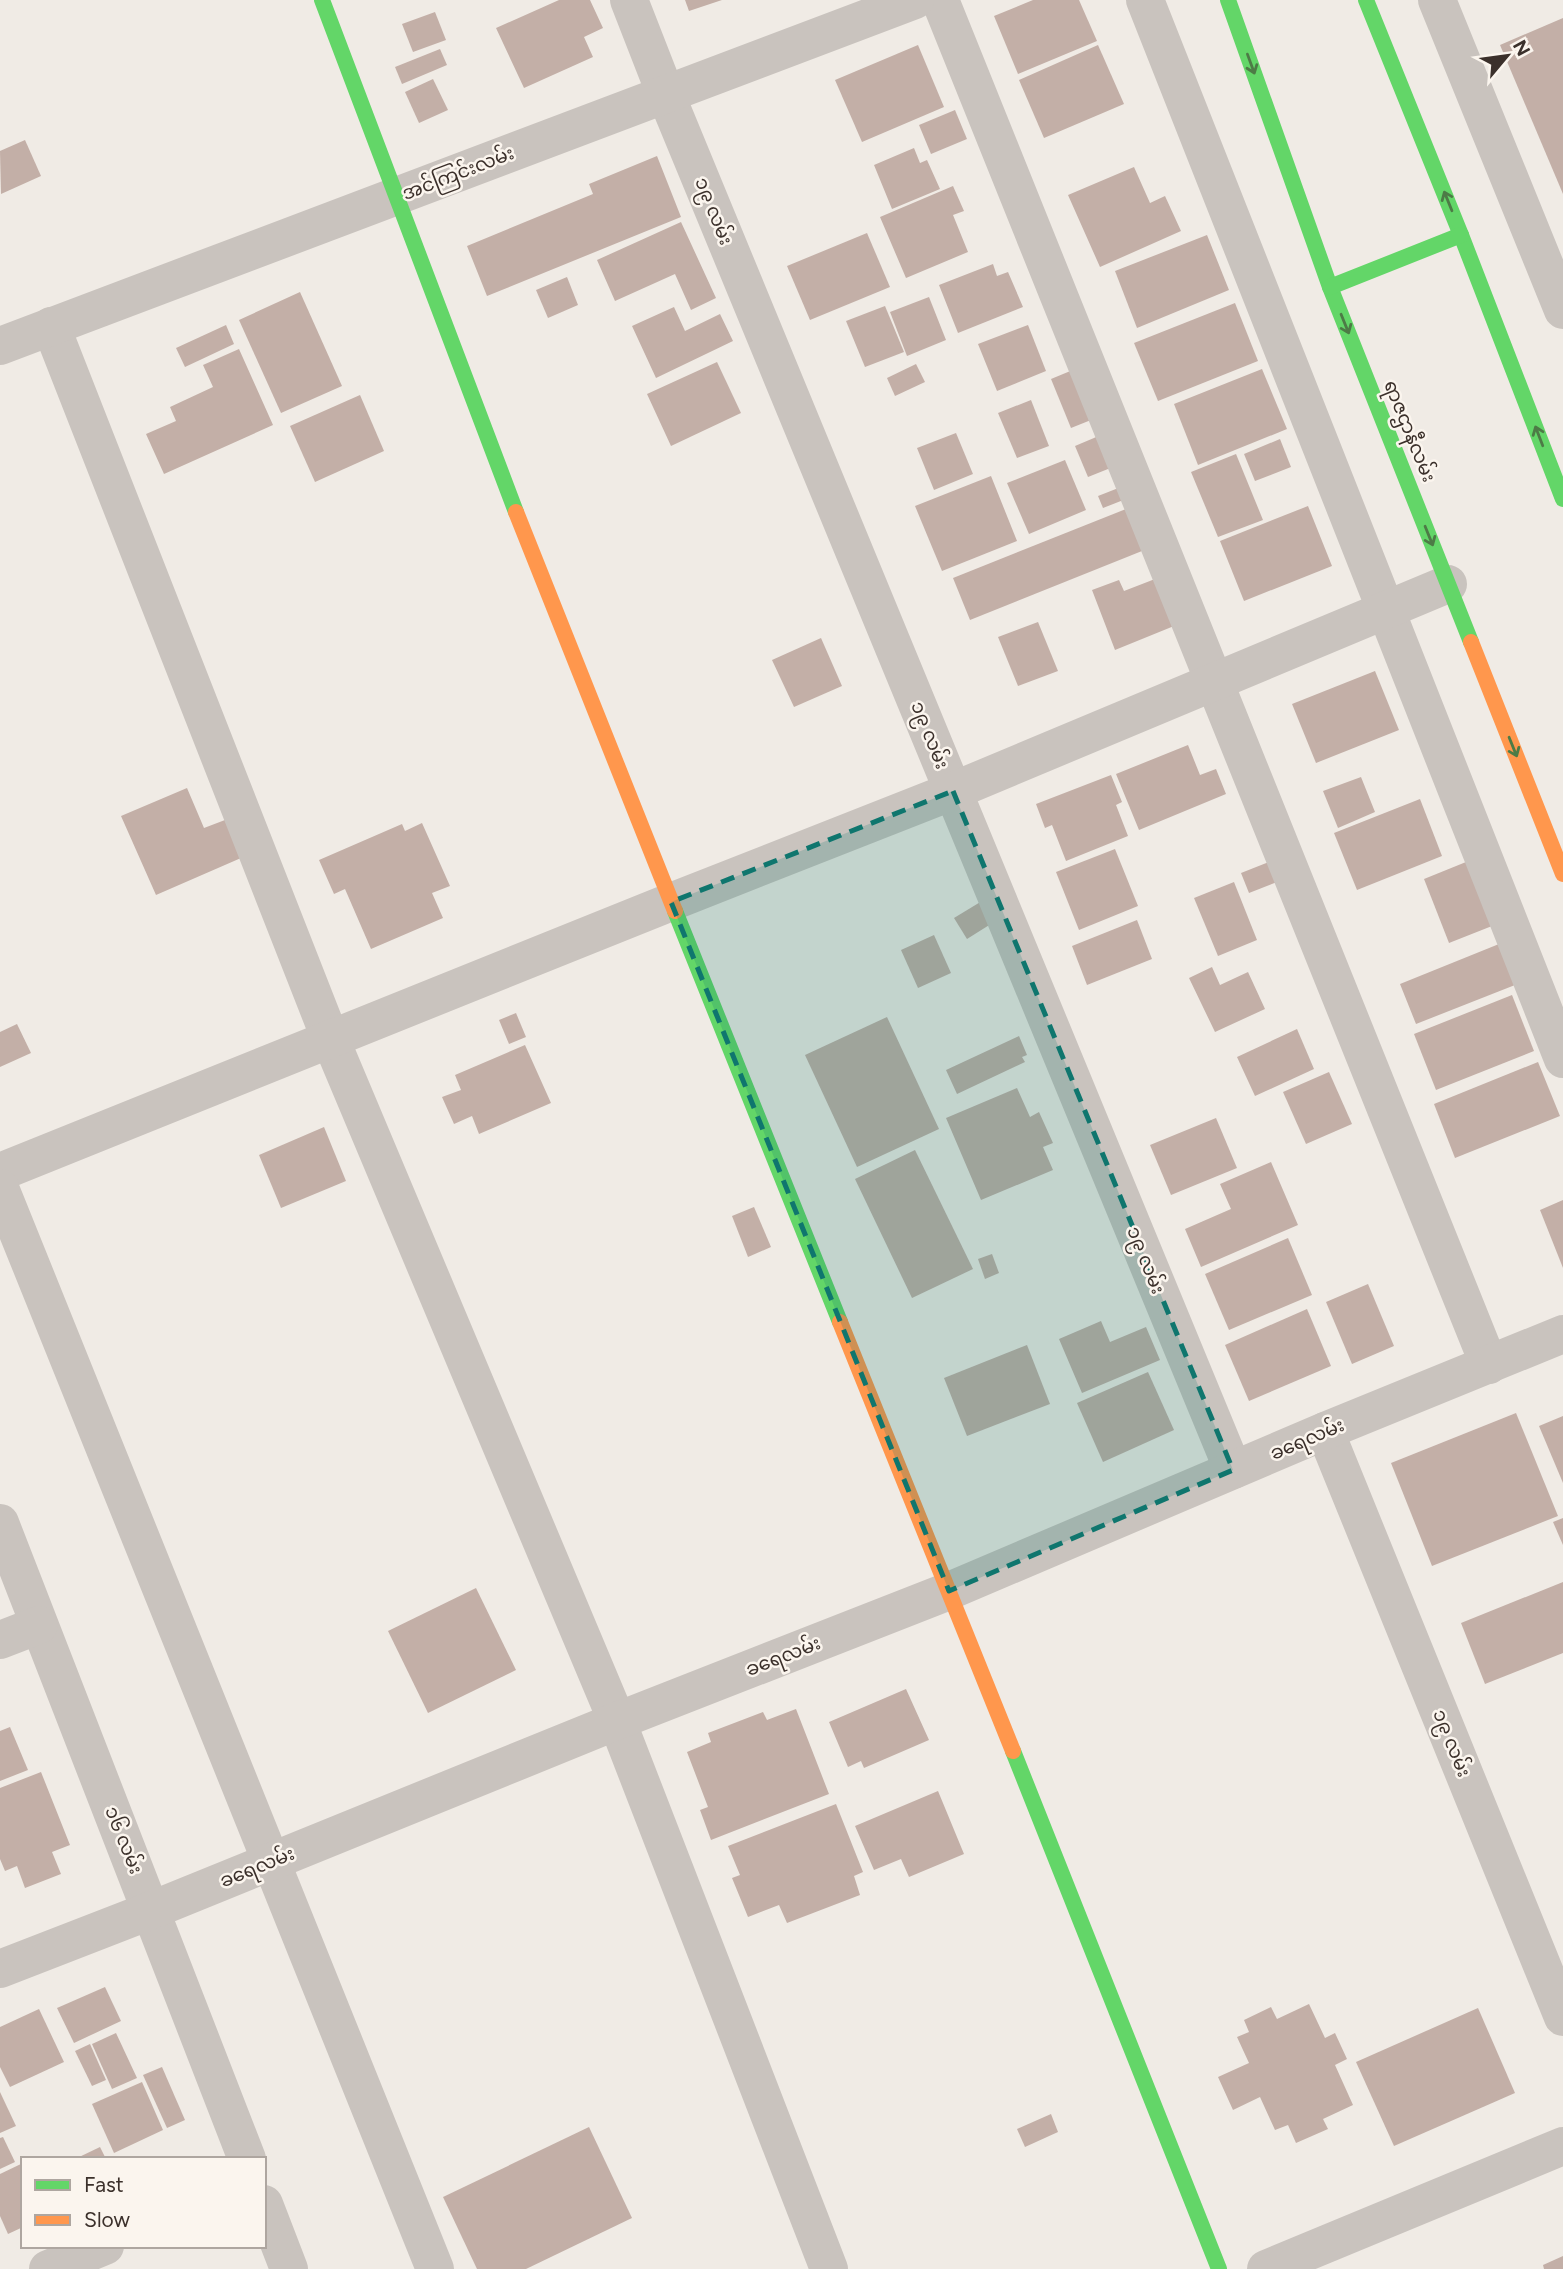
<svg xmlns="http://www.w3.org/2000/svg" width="1563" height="2269" font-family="Figtree,'Noto Sans Myanmar',sans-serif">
<rect width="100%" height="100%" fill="#f0ebe5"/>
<!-- building -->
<g fill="#c3afa7">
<path d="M559,0H590L603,28L584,37L593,57L524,88L496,28Z"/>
<path d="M685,0H722L689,11Z"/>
<path d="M1033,0H1079L1097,41L1018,74L994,16Z"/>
<path d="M435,12L446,40L413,52L402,24Z"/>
<path d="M1563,18V194L1500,45Z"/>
<path d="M918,45L944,107L862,142L835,80Z"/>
<path d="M1098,45L1124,104L1044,138L1019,80Z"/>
<path d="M440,49L447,65L402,84L395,67Z"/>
<path d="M433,79L448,110L419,123L405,92Z"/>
<path d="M955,110L967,139L931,154L919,125Z"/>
<path d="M25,140L41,176L1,194L0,151Z"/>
<path d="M914,148L920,163L927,160L940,189L892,209L874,165Z"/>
<path d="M657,156L681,217L487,296L467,246L593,194L589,184Z"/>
<path d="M1134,167L1150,203L1165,196L1181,231L1100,267L1068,195Z"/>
<path d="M953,186L964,211L953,215L968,252L906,278L880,217Z"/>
<path d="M681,222L716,298L691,310L675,274L615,301L597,260Z"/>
<path d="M867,233L890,287L810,320L787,266Z"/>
<path d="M1207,235L1229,290L1137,328L1115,271Z"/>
<path d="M993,264L997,276L1008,272L1023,307L958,333L939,285Z"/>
<path d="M567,277L578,305L548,318L536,290Z"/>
<path d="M300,292L342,386L281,413L239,320Z"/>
<path d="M929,297L946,340L907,356L890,312Z"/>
<path d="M1235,303L1258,361L1158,401L1134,343Z"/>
<path d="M885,306L904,352L865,367L846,321Z"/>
<path d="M674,307L685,331L720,314L733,341L656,378L632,326Z"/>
<path d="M226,325L234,344L185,367L176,348Z"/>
<path d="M1028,325L1046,371L997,391L978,344Z"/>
<path d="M239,349L273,425L164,474L146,434L176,421L170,407L213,387L203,365Z"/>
<path d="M717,362L741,413L671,446L647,394Z"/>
<path d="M916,364L925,382L895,396L887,378Z"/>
<path d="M1080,367L1101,416L1071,428L1051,379Z"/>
<path d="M1262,369L1287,429L1198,465L1174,404Z"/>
<path d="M360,395L384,451L315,482L290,426Z"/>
<path d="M1031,400L1049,446L1017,458L998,413Z"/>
<path d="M956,433L973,474L934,490L917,448Z"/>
<path d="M1101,435L1113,467L1088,477L1075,446Z"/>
<path d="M1280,439L1291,467L1255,481L1244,454Z"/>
<path d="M1236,454L1263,520L1218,537L1191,472Z"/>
<path d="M1065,460L1086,510L1029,534L1007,483Z"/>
<path d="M991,476L1017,541L942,571L915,506Z"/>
<path d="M1121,487L1126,499L1103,508L1098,496Z"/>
<path d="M1308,506L1332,566L1244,601L1220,541Z"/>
<path d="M1131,507L1147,549L970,620L953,578Z"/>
<path d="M1155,579L1174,626L1115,650L1092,590L1119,580L1124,591Z"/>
<path d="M1038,622L1058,671L1018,686L998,637Z"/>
<path d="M821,638L842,686L794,707L772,660Z"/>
<path d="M1375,671L1399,730L1316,763L1292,704Z"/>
<path d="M1188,745L1200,775L1216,769L1226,794L1139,830L1116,774Z"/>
<path d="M1111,775L1122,802L1116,805L1128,836L1066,861L1052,825L1045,828L1036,804Z"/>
<path d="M1361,777L1375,812L1338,828L1323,791Z"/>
<path d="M187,788L204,828L225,820L241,858L156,895L121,816Z"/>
<path d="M1420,799L1442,856L1357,890L1334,833Z"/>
<path d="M422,823L450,886L432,893L443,918L371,949L345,889L334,894L319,860L402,824L405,831Z"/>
<path d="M1115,849L1138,906L1079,930L1056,872Z"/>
<path d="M1274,860L1282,880L1249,893L1241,873Z"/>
<path d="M1466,862L1492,926L1449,943L1424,879Z"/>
<path d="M1234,882L1257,940L1218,956L1194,898Z"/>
<path d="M982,901L994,922L967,939L954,918Z"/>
<path d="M1137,920L1152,959L1087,985L1072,946Z"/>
<path d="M934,935L951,973L918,988L901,950Z"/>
<path d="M1499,944L1515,985L1416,1024L1400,984Z"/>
<path d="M1212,967L1220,985L1248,972L1265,1009L1215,1032L1189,978Z"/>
<path d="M1512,995L1534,1051L1436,1090L1414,1034Z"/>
<path d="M516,1013L526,1037L509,1044L499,1020Z"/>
<path d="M887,1017L939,1129L857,1167L805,1055Z"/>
<path d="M17,1024L31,1053L0,1067V1032Z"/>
<path d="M1297,1029L1314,1069L1255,1096L1237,1057Z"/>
<path d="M1019,1036L1027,1055L1022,1057L1025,1062L957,1094L946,1070Z"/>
<path d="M525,1045L551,1103L479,1134L472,1116L454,1124L442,1097L461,1090L455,1075Z"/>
<path d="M1538,1062L1560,1116L1455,1158L1434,1104Z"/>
<path d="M1329,1072L1352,1124L1306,1144L1283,1092Z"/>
<path d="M1017,1088L1030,1117L1039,1112L1053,1143L1043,1147L1053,1170L981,1200L946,1118Z"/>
<path d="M1216,1118L1237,1168L1171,1195L1150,1145Z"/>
<path d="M324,1127L346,1181L281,1208L259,1155Z"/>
<path d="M915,1150L973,1269L912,1298L855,1179Z"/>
<path d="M1271,1162L1298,1225L1201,1267L1185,1229L1231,1209L1220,1184Z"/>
<path d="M1563,1200V1268L1540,1210Z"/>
<path d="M754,1207L771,1247L748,1257L732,1216Z"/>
<path d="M1288,1238L1312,1295L1229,1330L1205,1274Z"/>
<path d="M992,1254L999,1273L985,1279L978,1259Z"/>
<path d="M1368,1284L1394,1346L1352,1364L1326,1302Z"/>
<path d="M1307,1309L1331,1366L1249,1401L1225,1345Z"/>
<path d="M1101,1321L1110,1342L1146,1327L1160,1360L1082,1393L1059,1339Z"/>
<path d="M1027,1345L1050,1404L967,1436L944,1378Z"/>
<path d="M1148,1372L1174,1430L1103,1462L1077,1403Z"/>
<path d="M1516,1413L1558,1516L1432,1566L1391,1463Z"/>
<path d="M1563,1416V1483L1539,1426Z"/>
<path d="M1563,1518V1545L1553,1522Z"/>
<path d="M1563,1582V1653L1485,1684L1461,1623Z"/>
<path d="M476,1588L516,1670L428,1713L388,1631Z"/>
<path d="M906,1689L929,1740L864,1768L861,1761L848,1767L829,1722Z"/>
<path d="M796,1709L829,1794L711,1840L700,1810L708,1807L687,1752L711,1742L708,1733L763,1712L767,1720Z"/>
<path d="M10,1727L28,1770L0,1781V1731Z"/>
<path d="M41,1772L70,1845L52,1852L61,1874L25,1888L17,1866L5,1871L0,1859V1788Z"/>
<path d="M938,1791L964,1854L909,1877L901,1859L874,1870L855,1826Z"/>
<path d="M836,1804L863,1872L854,1876L860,1895L787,1923L779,1905L748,1917L732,1878L740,1875L728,1846Z"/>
<path d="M105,1987L121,2021L74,2043L57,2008Z"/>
<path d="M1309,2004L1325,2038L1335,2033L1347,2059L1335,2065L1353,2105L1323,2119L1328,2129L1296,2143L1288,2125L1275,2130L1260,2097L1233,2110L1218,2077L1249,2063L1237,2037L1249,2032L1244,2020L1271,2007L1277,2019Z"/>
<path d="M1478,2008L1515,2093L1394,2146L1356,2062Z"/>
<path d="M39,2009L64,2062L10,2087L0,2067V2027Z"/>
<path d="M116,2033L137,2078L112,2089L92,2044Z"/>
<path d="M90,2044L106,2080L92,2086L75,2051Z"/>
<path d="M162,2067L185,2120L167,2128L143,2075Z"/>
<path d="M142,2082L163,2130L114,2153L92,2104Z"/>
<path d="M0,2092L16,2126L0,2133Z"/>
<path d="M1051,2114L1058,2132L1025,2147L1017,2129Z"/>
<path d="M589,2127L632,2218L526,2269H477L443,2197Z"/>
<path d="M3,2137L15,2162L0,2169V2138Z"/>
<path d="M100,2147L106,2159H75Z"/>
<path d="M23,2163V2227L8,2234L0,2216V2174Z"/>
<path d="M1563,2256V2269H1544L1543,2265Z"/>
</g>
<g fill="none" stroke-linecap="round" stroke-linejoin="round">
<!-- street -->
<g stroke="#c9c3be" stroke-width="38">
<path d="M629,0L666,95L1233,1470"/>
<path d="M940,0L1489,1365"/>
<path d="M1145,0L1563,1059"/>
<path d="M1437,0L1563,310"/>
<path d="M51,326L330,1038L617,1721L829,2269"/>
<path d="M0,346L915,0"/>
<path d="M0,1172L671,902L953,791L1448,584"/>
<path d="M0,1188L435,2269"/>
<path d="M1325,1431L1563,2017"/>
<path d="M0,1523L247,2159"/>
<path d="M0,1640L39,1625"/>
<path d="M0,1969L152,1910L617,1721L949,1591L1325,1431L1563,1334"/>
<path d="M264,2204L289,2269"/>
<path d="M48,2269L105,2246"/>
<path d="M1266,2269L1563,2146"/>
</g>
<!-- fast -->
<g stroke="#63d668" stroke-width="16">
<path d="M322,0L516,512"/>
<path d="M1228,0L1330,287L1471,642"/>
<path d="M1366,0L1461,235L1563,499"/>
<path d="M1330,287L1461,235"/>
<path d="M675,911L840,1322"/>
<path d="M1013,1751L1219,2269"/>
</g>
<!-- slow -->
<g stroke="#ff974d" stroke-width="16">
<path d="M516,512L675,911"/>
<path d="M1471,642L1563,874"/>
<path d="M840,1322L1013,1751"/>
</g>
</g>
<!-- one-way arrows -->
<defs><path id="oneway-shaft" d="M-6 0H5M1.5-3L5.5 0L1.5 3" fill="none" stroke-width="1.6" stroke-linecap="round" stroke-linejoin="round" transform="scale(1.75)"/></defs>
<g stroke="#4d7b46">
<use href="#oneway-shaft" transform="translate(1251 64) rotate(70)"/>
<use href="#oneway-shaft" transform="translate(1448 201) rotate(-112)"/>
<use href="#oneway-shaft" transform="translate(1345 324) rotate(68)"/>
<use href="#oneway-shaft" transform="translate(1539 436) rotate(-111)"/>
<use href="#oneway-shaft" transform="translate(1429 536) rotate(68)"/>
<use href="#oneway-shaft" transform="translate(1513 747) rotate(68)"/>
</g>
<!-- marked area -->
<path fill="#0f766e" fill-opacity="0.2" stroke="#0f766e" stroke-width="5" stroke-dasharray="14 9" stroke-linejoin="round" d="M953,791L1233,1470L949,1591L671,902Z"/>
<g text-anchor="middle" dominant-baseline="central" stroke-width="5" stroke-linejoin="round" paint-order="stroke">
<!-- street labels -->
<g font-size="19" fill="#3b302b" stroke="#fbf5ee">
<text transform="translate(458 173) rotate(-21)">အင်ကြင်းလမ်း</text>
<text transform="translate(714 211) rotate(68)">၁၉ လမ်း</text>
<text transform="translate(1410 431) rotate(68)">ရာဇဌာနီလမ်း</text>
<text transform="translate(930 735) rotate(68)">၁၉ လမ်း</text>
<text transform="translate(1146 1260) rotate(68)">၁၉ လမ်း</text>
<text transform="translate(1307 1439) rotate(-23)">ခရေလမ်း</text>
<text transform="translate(783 1656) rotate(-21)">ခရေလမ်း</text>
<text transform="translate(1452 1743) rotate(68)">၁၉ လမ်း</text>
<text transform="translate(124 1840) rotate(68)">၁၆ လမ်း</text>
<text transform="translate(257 1867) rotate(-22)">ခရေလမ်း</text>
</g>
</g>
<!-- legend -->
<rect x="21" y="2157" width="245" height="91" fill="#fbf5ee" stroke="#aea6a0" stroke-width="2"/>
<rect x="35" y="2180" width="35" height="10" fill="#63d668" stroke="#aea6a0" stroke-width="2"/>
<text x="84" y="2192" font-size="21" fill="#3b302b">Fast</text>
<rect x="35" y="2215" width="35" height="10" fill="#ff974d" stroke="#aea6a0" stroke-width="2"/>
<text x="84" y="2227" font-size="21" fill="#3b302b">Slow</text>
<!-- north arrow -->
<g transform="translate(1507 56) rotate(61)" stroke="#fbf5ee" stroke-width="5" paint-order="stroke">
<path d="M0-5L12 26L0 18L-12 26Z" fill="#3b302b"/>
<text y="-10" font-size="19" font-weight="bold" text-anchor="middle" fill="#3b302b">N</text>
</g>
</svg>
